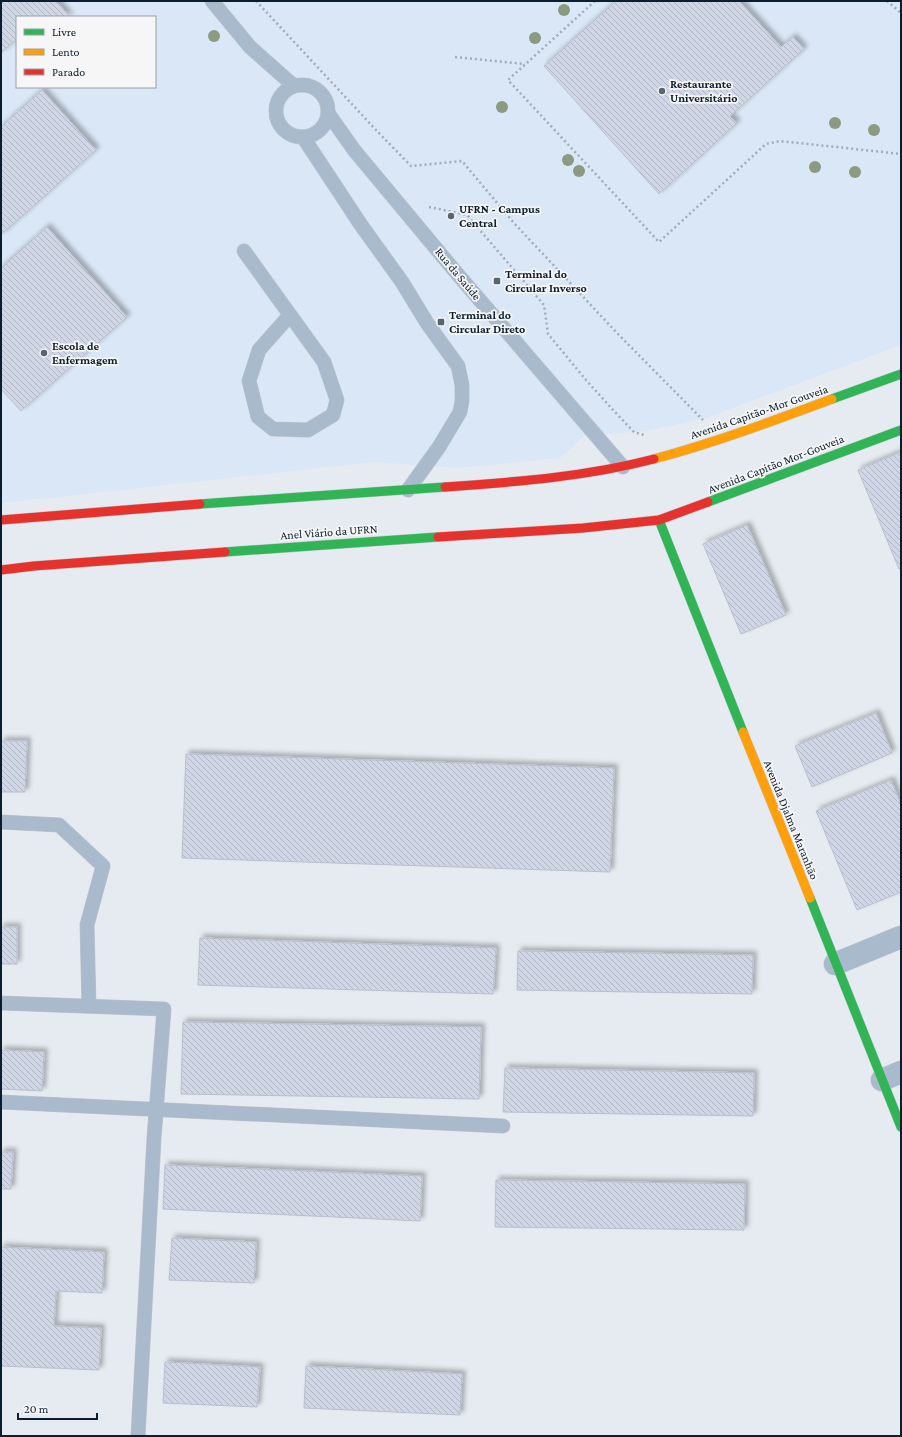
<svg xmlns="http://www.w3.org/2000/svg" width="902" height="1437" font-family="'Crimson Pro',serif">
<defs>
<pattern id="building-back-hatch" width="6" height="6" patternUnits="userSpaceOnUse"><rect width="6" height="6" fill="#d0d6e5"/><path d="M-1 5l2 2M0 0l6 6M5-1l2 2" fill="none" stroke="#b1b7c5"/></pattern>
<filter id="shadow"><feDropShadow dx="3.5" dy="-3.5" stdDeviation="2" flood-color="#0004"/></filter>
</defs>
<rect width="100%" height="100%" fill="#e6ebf1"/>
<!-- built -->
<path fill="#d9e7f6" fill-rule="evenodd" d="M1,1H901V345L703,419L645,431L584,436L560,458L457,468L374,462L1,503ZM17,17H155V87H17Z"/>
<!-- building -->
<g fill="url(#building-back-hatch)" stroke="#b9bfcd" filter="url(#shadow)">
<path d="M1,1H56L70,17H17V39L1,53Z"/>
<path d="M616,1H739L781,47L793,37L804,49L730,116L737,123L659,194L544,66Z"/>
<path d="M42,90L96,150L1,235V127Z"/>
<path d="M47,227L127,317L21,411L1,389V268Z"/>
<path d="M901,452V568L899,569L858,470Z"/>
<path d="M747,525L786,615L741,634L703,544Z"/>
<path d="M876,713L892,753L812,787L795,746Z"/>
<path d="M1,741H27L25,792H1Z"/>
<path d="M186,754L614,768L610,872L182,858Z"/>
<path d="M891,780L901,805V892L857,910L816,811Z"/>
<rect x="1" y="927" width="16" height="37"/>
<path d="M200,938L496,948L493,994L198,985Z"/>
<path d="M518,951L753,955L752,994L517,990Z"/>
<path d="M183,1022L481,1027L479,1099L181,1094Z"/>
<path d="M1,1050L44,1052L42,1091L1,1089Z"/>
<path d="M505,1068L754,1073L753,1116L503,1112Z"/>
<path d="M1,1152H13L11,1189H1Z"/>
<path d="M165,1165L422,1176L420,1221L163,1209Z"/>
<path d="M496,1180L745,1184L744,1230L495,1227Z"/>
<path d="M172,1238L256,1242L254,1283L169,1280Z"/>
<path d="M1,1247L104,1252L102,1293L56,1291L54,1326L101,1328L99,1370L1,1366Z"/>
<path d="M165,1362L260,1367L257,1407L163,1403Z"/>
<path d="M306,1366L462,1374L460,1415L304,1408Z"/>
</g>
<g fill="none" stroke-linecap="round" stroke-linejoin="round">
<!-- lane casing -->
<g stroke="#bfc6cd" stroke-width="15">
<g id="lane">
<path d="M212,1L250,47L294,86"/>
<circle cx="302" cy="111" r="26"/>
<path d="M328,113L354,150L454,270L623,467"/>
<path d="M303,137L361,225L402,282L427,323L458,366L462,385V401L460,412L439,447L408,490"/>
<path d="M244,251L324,362L337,400L333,415L308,430L273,429L258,417L249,381L259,350L290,315"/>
<path d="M1,822L59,825L103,866L87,925L89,1006"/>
<path d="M1,1003L164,1009L154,1138L138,1436"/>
<path d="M1,1102L503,1126"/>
</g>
</g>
<!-- street casing -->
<g stroke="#bfc6cd" stroke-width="23">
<g id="street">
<path d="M835,964L901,937"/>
<path d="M882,1080L901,1072"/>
</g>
</g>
<!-- fast casing -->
<g stroke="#bfc6cd" stroke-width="10">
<g id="fast">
<path d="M832,399L901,374"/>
<path d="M708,502L901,430"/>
<path d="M200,504L445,487"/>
<path d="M659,520L743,732"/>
<path d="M225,552L438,537"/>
<path d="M810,898L901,1127"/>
</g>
</g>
<!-- slow casing -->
<g stroke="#bfc6cd" stroke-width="10">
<g id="slow">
<path d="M654,459C714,443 773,421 832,399"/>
<path d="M743,732L810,898"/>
</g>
</g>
<!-- jam casing -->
<g stroke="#bfc6cd" stroke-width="10">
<g id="jam">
<path d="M445,487C516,482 585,477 654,459"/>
<path d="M1,520L200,504"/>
<path d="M438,537L583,528L659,520L708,502"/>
<path d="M1,570L34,566L225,552"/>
</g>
</g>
<!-- path -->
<g stroke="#a0acb9" stroke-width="2.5" stroke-dasharray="2 3" stroke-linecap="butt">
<path d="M256,1L376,130L411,166L462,161L513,222L617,333L703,420"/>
<path d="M595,1L508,80L659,242L766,144L780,141L901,154"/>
<path d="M887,1L901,13"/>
<path d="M455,57L525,64"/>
<path d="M429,207L467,215L544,305L548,334L586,380L614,411L634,432L644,435"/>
</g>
<!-- lane -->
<use href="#lane" stroke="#a9bacc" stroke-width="14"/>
<!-- street -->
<use href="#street" stroke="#a9bacc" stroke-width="22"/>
<!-- fast -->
<use href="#fast" stroke="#30b455" stroke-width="9"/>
<!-- slow -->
<use href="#slow" stroke="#ff9f0a" stroke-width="9"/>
<!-- jam -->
<use href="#jam" stroke="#e5322d" stroke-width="9"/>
</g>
<!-- trees -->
<g fill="#8b9a81">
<circle cx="564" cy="10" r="6"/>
<circle cx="214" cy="36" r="6"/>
<circle cx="535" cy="38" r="6"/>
<circle cx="502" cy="107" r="6"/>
<circle cx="835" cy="123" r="6"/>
<circle cx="874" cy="130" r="6"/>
<circle cx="568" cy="160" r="6"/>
<circle cx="815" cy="167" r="6"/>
<circle cx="579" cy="171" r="6"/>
<circle cx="855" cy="172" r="6"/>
</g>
<!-- markers -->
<g fill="#586674" stroke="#f6f6f6" stroke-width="1.5">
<circle cx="662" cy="91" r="4"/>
<circle cx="451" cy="216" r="4"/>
<rect x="493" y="277" width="8" height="8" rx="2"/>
<rect x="437" y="318" width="8" height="8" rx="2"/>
<circle cx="44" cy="353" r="4"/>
</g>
<g text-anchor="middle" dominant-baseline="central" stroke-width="3.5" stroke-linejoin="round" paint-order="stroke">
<!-- poi labels -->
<g font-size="12" font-weight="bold" fill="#0b1e30" stroke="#f6f6f6" text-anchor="start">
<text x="670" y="84">Restaurante<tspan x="670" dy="14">Universitário</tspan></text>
<text x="459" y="209">UFRN - Campus<tspan x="459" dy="14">Central</tspan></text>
<text x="505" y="274">Terminal do<tspan x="505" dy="14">Circular Inverso</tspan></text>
<text x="449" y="315">Terminal do<tspan x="449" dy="14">Circular Direto</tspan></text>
<text x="52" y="346">Escola de<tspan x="52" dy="14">Enfermagem</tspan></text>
</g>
<!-- street labels -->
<g font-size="12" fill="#0b1e30" stroke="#f6f6f6">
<text transform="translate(458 274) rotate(50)">Rua da Saúde</text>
<text transform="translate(759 412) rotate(-19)">Avenida Capitão-Mor Gouveia</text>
<text transform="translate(776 464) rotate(-21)">Avenida Capitão Mor-Gouveia</text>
<text transform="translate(329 532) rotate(-4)">Anel Viário da UFRN</text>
<text transform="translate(791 820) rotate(68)">Avenida Djalma Maranhão</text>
</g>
</g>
<!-- border -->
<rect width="902" height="1437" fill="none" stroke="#0b1e30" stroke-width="4"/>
<!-- legend -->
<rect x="16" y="16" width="140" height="72" fill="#f6f6f6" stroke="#98a0a7"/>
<rect x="24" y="29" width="20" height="6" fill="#30b455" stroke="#98a0a7"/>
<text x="52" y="36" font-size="12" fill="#0b1e30">Livre</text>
<rect x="24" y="49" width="20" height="6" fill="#ff9f0a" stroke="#98a0a7"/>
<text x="52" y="56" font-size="12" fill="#0b1e30">Lento</text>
<rect x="24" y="69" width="20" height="6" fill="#e5322d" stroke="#98a0a7"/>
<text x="52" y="76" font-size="12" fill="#0b1e30">Parado</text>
<!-- scale -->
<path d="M18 1413v6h79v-6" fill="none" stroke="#0b1e30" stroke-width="2"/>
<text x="24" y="1413" font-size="12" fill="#0b1e30" stroke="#f6f6f6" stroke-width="3" paint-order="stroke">20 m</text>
</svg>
